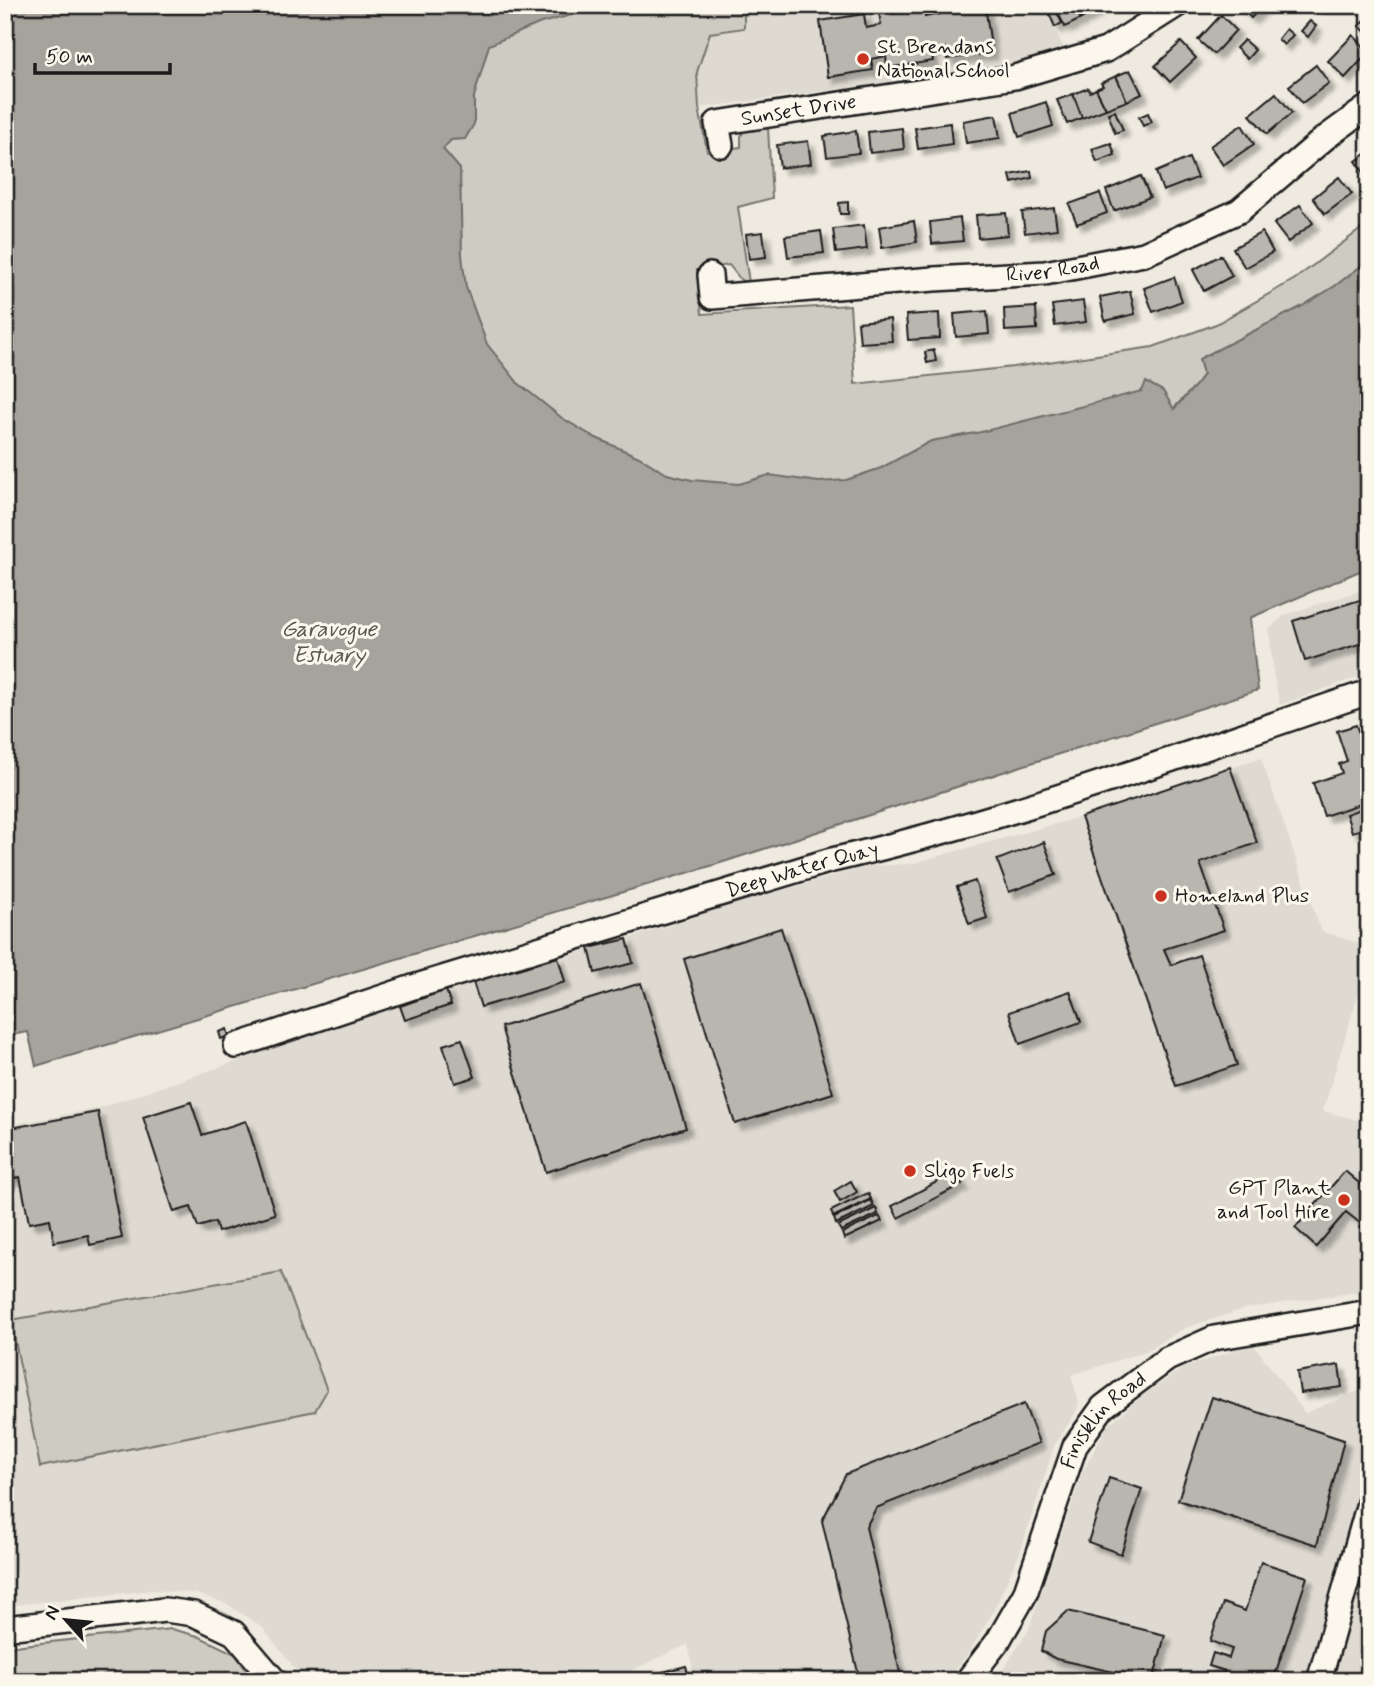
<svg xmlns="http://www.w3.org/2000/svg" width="1374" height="1686" font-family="Mynerve,sans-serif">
<defs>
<filter id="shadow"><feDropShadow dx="6" dy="6" stdDeviation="2" flood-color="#0004"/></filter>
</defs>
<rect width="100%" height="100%" fill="#eeeadf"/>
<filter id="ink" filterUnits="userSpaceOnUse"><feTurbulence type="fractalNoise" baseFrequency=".0143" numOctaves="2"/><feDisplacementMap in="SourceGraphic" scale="14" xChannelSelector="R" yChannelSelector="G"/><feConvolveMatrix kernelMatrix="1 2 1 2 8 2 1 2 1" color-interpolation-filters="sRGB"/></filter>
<g filter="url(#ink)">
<!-- built -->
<g fill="#dedad1">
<path d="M744,5H817V15L858,5H1044L1064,49L988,69L699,108L697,72L710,33L744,28Z"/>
<path d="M1369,588V673L1280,705L1274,678L1269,629L1285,615Z"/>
<path d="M1261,758L1321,931L1369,947V958L1323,1111L1369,1123V1290L1244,1309L1185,1328L1146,1351L1071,1375L1079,1402L1076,1412L1055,1444L1021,1550L992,1614L968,1654L945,1681H695L688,1644L609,1681H305L262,1627L227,1604L194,1593L153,1590L5,1606V1126L96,1109L446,990L627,939L750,899L870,866L910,864L1081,817Z"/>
<path d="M1253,1344L1305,1413L1361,1390L1369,1361V1681H996L1028,1631L1083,1471L1107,1426L1142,1396L1183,1368Z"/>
</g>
<!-- green -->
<g fill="#ceccc2" stroke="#75746f" stroke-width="2">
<path d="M5,5H744V28L710,33L697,72L699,108L707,151L741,147V136L745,129L768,128L772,198L738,207L749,283L741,280L729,265L697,270L702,314L850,305L855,384L1013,367L1153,347L1216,324L1295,279L1369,223V260L1335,286L1301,307L1199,359L1203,374L1197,384L1173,409L355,702Z"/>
<path d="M281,1272L327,1390L315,1411L40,1467L11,1320Z"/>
<path d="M171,1629L198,1636L235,1654L254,1681H5V1647Z"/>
</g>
<!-- water -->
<path fill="#a6a39d" stroke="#6f6d69" stroke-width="2" d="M5,5H581L576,14L541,23L489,45L474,97V124L465,139L451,140L443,149L460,169L462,255L466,287L487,344L518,383L562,418L594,437L639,457L667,474L692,480L739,484L769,475L819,482L846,480L881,468L931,441L981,432L1142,391L1146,382L1163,391L1174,409L1197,384L1203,374L1199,359L1301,307L1335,286L1369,260V567L1250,618L1258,690L714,865L36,1066L28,1032L5,1036Z"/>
<!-- building -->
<g fill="#b9b6af" stroke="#1c1c1c" stroke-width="2" filter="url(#shadow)">
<path d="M939,5H985L992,53L947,59L945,48L931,50L933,61L887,68L886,56L871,59L873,70L828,77L820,21L864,14L866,28L881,25L879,12L924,6L925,17L940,14Z"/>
<path d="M1054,5L1062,23L1055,27L1046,6Z"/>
<path d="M1054,5H1073L1081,19L1065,27Z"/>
<path d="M1073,5H1092L1095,11L1081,19Z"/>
<path d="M1237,5H1263L1251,18Z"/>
<path d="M1221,15L1236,30L1214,54L1198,40Z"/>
<path d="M1369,16V35L1359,26Z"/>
<path d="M1310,21L1316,26L1308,37L1301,31Z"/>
<path d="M1286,29L1293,35L1284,45L1278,39Z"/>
<path d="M1353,35L1369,52L1345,78L1328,61Z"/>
<path d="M1244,40L1255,50L1247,59L1236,48Z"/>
<path d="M1181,42L1196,58L1170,82L1155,66Z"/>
<path d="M1316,65L1329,83L1302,103L1289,86Z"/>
<path d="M1130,70L1142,94L1127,101L1116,76Z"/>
<path d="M1116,76L1127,101L1106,109L1096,89L1103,86L1101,83Z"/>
<path d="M1088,88L1090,92L1096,89L1106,109L1082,118L1073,94Z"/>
<path d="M1276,93L1292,113L1267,134L1250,115Z"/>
<path d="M1073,94L1082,118L1067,124L1057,100Z"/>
<path d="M1046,102L1053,126L1019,137L1012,113Z"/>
<path d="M1115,111L1123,130L1115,133L1108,113Z"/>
<path d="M1148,113L1152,122L1143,126L1139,117Z"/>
<path d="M996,115L1000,138L966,143L963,121Z"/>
<path d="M950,123L952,144L918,149L915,128Z"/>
<path d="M1242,125L1254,144L1223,165L1210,146Z"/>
<path d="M902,128L904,149L870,153L868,132Z"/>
<path d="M856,131L859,153L827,157L824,136Z"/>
<path d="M808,141L811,164L780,168L777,145Z"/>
<path d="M1111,143L1115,155L1097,162L1092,149Z"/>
<path d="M1369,152V178L1368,179L1356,161Z"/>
<path d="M1189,158L1197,178L1163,191L1156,172Z"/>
<path d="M1031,171L1032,178L1012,183L1010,175Z"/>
<path d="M1141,176L1150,197L1114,211L1106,190Z"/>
<path d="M1339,177L1352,194L1325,214L1313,198Z"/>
<path d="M1100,193L1107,213L1077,224L1069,204Z"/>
<path d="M848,202V214H840L839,203Z"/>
<path d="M1300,205L1313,223L1288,242L1274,224Z"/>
<path d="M1054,208L1057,229L1025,233L1022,212Z"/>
<path d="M1006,213L1008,235L978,238L976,215Z"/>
<path d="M960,218L963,241L932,244L930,222Z"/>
<path d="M914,221L917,242L882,248L879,227Z"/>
<path d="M864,225L867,249L836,253L833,229Z"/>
<path d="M821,231L824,253L788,257L785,236Z"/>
<path d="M763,232L766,257L749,259L746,234Z"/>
<path d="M1262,232L1273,252L1245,268L1233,248Z"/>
<path d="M1221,255L1232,276L1204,291L1193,270Z"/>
<path d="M1174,277L1182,301L1153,312L1144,288Z"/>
<path d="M1130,291L1135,314L1105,321L1100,297Z"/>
<path d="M1083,301L1086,322L1055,326L1052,305Z"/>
<path d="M1036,307L1037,329L1005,331L1004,309Z"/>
<path d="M987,311L989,334L956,337L954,314Z"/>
<path d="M939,313L940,338L908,340L906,315Z"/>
<path d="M890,319L892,341L860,343L858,322Z"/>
<path d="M934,350L936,361L927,363L925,352Z"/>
<path d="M1369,597V641L1305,661L1293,621Z"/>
<path d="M1356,725L1369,762V801L1324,816L1313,783L1342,773L1339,764L1347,761L1337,731Z"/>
<path d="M1230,767L1257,843L1200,863L1224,930L1164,949L1171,965L1199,955L1237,1065L1176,1086L1081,817Z"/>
<path d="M1369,806V827L1352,832L1346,814Z"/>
<path d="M1044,842L1056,875L1009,892L997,860Z"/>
<path d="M975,881L987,918L969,924L957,887Z"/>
<path d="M781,928L833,1093L735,1124L684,959Z"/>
<path d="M627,939L633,963L595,973L589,948Z"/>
<path d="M558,957L565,982L481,1007L473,982Z"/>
<path d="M641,983L686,1128L546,1172L501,1027Z"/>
<path d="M446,990L451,1005L405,1020L400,1006Z"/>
<path d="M1070,991L1081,1022L1020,1044L1009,1012Z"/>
<path d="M1367,1020H1369V1041L1361,1039Z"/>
<path d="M227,1029L229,1036L221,1039L219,1032Z"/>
<path d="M462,1039L475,1077L455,1083L443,1045Z"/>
<path d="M191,1102L202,1135L246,1121L275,1214L218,1232L215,1222L198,1227L191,1207L174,1212L143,1117Z"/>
<path d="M98,1112L122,1238L90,1245L88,1235L54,1242L50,1219L29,1223L20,1177L5,1180V1129Z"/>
<path d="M1345,1171L1366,1189L1369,1185V1216L1361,1224L1346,1212L1316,1247L1295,1228Z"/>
<path d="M955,1172L962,1184L898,1218L892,1206Z"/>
<path d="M851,1181L857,1192L840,1202L834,1191Z"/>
<path d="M868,1193L871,1199L833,1217L831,1211Z"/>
<path d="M871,1200L874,1206L836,1224L834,1218Z"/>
<path d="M876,1208L878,1214L841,1231L838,1226Z"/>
<path d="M879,1216L882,1221L844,1239L842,1233Z"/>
<path d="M1369,1218V1232L1367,1233L1360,1227Z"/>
<path d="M1339,1365L1342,1387L1300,1393L1297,1372Z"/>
<path d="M1212,1397L1344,1440L1317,1545L1178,1500Z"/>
<path d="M1024,1404L1039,1443L876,1508L866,1527L902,1681H860L822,1521L846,1474Z"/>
<path d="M1109,1478L1142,1489L1121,1554L1088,1542Z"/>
<path d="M1261,1562L1307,1577L1273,1681H1221L1225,1671L1209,1666L1213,1653L1229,1658L1232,1649L1210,1641L1223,1603L1245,1611Z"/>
<path d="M1068,1611L1165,1635L1153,1681L1056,1659L1041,1651L1046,1631Z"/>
<path d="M686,1666L690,1681H627Z"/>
</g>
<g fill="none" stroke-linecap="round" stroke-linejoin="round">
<!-- minor casing -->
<g stroke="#1c1c1c" stroke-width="28">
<g id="minor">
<path id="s1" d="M721,145L717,123L1015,77L1106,50L1177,5"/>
<path id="s2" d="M710,275L712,297L934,279L1045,273L1144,254L1239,211L1325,138L1369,106"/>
<path id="s3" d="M236,1046L413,987L828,861C1012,819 1190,752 1369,692"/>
<path d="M5,1628L165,1610L194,1614L234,1633L275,1681"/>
<path id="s4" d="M967,1681L998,1641L1025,1594L1075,1446L1103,1407L1167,1359L1214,1338L1369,1312"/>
<path d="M1319,1681L1369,1503"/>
</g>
</g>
<!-- minor -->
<use href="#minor" stroke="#fbf7ec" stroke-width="23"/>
</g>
</g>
<!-- markers -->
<g fill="#c8321e" stroke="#fbf7ec" stroke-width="2.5">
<circle cx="863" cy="59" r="7"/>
<circle cx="1161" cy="896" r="7"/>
<circle cx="910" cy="1171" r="7"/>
<circle cx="1344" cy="1200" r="7"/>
</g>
<g text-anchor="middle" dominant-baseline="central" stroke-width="6" stroke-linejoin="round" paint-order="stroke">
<!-- poi labels -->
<g font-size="21" fill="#1c1c1c" stroke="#fbf7ec" text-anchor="start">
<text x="877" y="47">St. Brendans<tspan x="877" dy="24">National School</tspan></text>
<text x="1175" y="896">Homeland Plus</text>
<text x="924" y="1171">Sligo Fuels</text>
<text x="1330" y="1188" text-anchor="end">GPT Plant<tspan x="1330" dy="24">and Tool Hire</tspan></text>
</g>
<!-- street labels -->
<g font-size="21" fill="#1c1c1c" stroke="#fbf7ec">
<text stroke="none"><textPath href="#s1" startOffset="105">Sunset Drive</textPath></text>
<text stroke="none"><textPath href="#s2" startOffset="364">River Road</textPath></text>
<text stroke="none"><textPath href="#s3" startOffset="593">Deep Water Quay</textPath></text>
<text stroke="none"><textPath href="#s4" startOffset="299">Finisklin Road</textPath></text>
</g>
<!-- water labels -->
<g font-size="23" font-style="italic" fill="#5a5956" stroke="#fbf7ec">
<text x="329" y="630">Garavogue<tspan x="329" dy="26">Estuary</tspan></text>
</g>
</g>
<!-- margin -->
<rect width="1374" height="1686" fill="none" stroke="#fbf7ec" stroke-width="28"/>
<rect x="14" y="14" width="1346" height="1658" fill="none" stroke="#1c1c1c" stroke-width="2.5" filter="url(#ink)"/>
<!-- north arrow -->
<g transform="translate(66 1620) rotate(297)" stroke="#fbf7ec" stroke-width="5" paint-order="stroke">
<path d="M0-5L12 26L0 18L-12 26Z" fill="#1c1c1c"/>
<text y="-10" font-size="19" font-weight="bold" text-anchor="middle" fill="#1c1c1c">N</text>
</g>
<!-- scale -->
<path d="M35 63v10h135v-10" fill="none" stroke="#1c1c1c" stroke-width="3.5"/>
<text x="46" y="63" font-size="21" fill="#1c1c1c" stroke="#fbf7ec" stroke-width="5" paint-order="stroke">50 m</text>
</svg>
